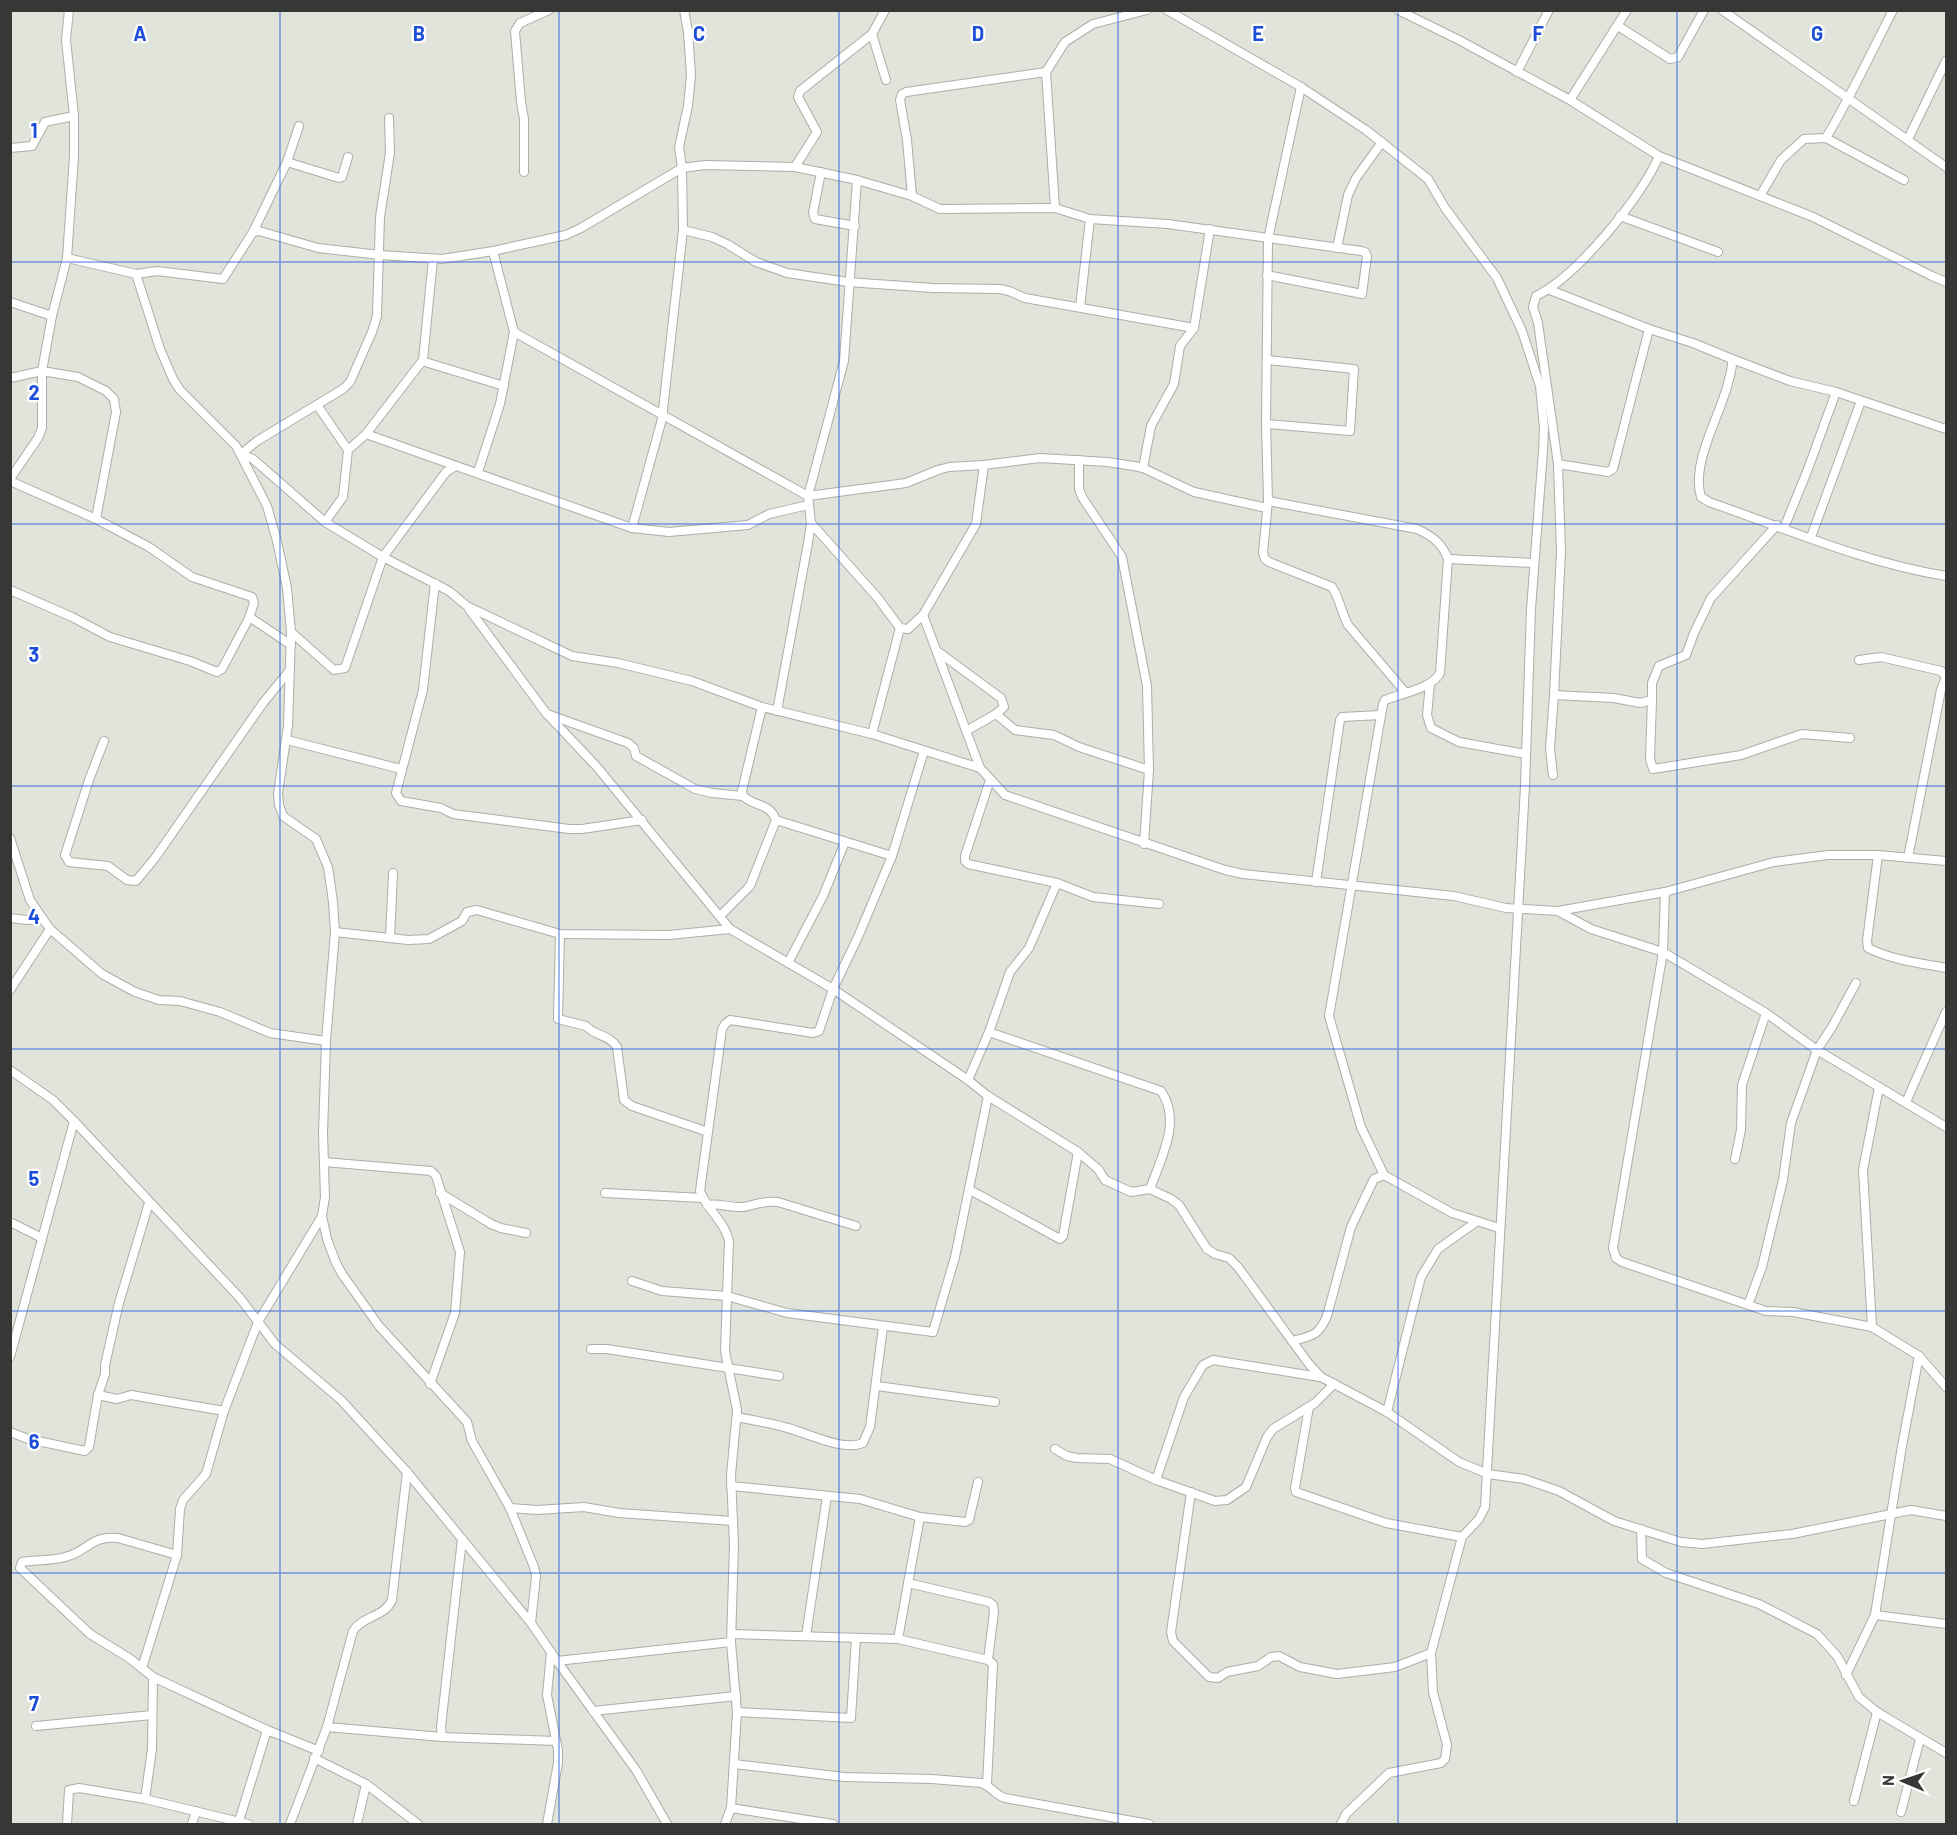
<svg xmlns="http://www.w3.org/2000/svg" width="1957" height="1835" font-family="Barlow,sans-serif">
<rect width="100%" height="100%" fill="#e0e4db"/>
<g fill="none" stroke-linecap="round" stroke-linejoin="round">
<!-- street casing -->
<g stroke="#abafa6" stroke-width="10">
<g id="street">
<path d="M885,10L872,34L800,91L798,97L817,132L795,167L857,180L912,196L940,209L1055,208L1090,219L1168,224L1361,251L1365,252L1367,256L1362,294L1267,275"/>
<path d="M1167,10L1301,87L1366,130L1428,179L1445,208L1497,278L1522,331L1540,386L1544,428L1543,451L1531,609L1525,786L1485,1507L1479,1519L1462,1537L1431,1653L1433,1692L1447,1745L1445,1759L1441,1763L1389,1773L1346,1814L1341,1824"/>
<path d="M1398,10L1459,40L1570,100L1659,156L1813,217L1932,276L1946,282"/>
<path d="M1722,10L1946,167"/>
<path d="M1618,26L1670,59L1678,57L1704,10"/>
<path d="M872,34L886,80"/>
<path d="M1517,72L1549,10"/>
<path d="M1301,87L1268,239L1266,424L1268,501L1263,553L1265,559L1269,562L1332,587C1340,599 1341,612 1348,625L1405,692"/>
<path d="M1570,100L1627,10"/>
<path d="M389,118L390,153L380,217L377,316L372,332L350,382L343,389L257,441L241,454L253,459L325,522L383,557L449,591L467,606L572,656L618,663L692,681L762,707L872,734L980,768L1005,795L1225,870L1243,874L1454,896L1506,908L1558,911L1665,892L1774,862L1828,855H1878L1946,861"/>
<path d="M1826,138L1904,180"/>
<path d="M1908,139L1946,61"/>
<path d="M10,148L32,146L45,122L74,116"/>
<path d="M287,162L339,178L342,177L348,157"/>
<path d="M524,172V119L521,102L515,31L520,23L549,10"/>
<path d="M821,172L813,213L815,219L855,226"/>
<path d="M912,196L907,140L900,100L902,94L906,92L1046,72"/>
<path d="M1760,196L1781,160L1804,139L1826,138C1851,96 1871,53 1893,10"/>
<path d="M1055,208L1046,72L1065,42L1093,24L1147,10"/>
<path d="M1620,216L1718,252"/>
<path d="M683,230L712,237L727,244L756,262L787,273L848,282L933,288L1000,289L1009,291L1025,298L1194,328"/>
<path d="M253,232L287,162L299,126"/>
<path d="M1337,248L1348,195L1356,178L1382,142"/>
<path d="M67,258L136,274L160,349L173,379L180,390L236,446L267,506L277,541L287,588L291,632L288,726L278,793L279,805L283,816L316,839L328,867L333,902L335,932L326,1041L323,1133L325,1197L322,1216L258,1322L224,1411L206,1474L183,1500L180,1509L177,1555L142,1668"/>
<path d="M136,274L157,271L223,279L253,232L259,231L318,248L380,255L442,259L493,251L566,235L581,228L682,168L705,165L795,167"/>
<path d="M1550,290L1649,329L1693,343L1732,359C1733,369 1729,378 1727,387C1718,419 1691,465 1701,497L1709,502C1787,529 1865,563 1946,576"/>
<path d="M10,302L52,316"/>
<path d="M1080,307L1090,219"/>
<path d="M514,332L808,496L906,483L938,470L949,467L984,465L1040,458L1107,462L1134,466L1143,468L1194,492L1267,508"/>
<path d="M1732,359L1790,381L1836,392L1946,429"/>
<path d="M423,360L425,362L504,386"/>
<path d="M10,378L42,371L78,377L106,391L114,399L116,412L96,519"/>
<path d="M317,405L348,450L343,497L325,522"/>
<path d="M1266,424L1350,431L1354,369L1267,360"/>
<path d="M366,434L632,528L669,532L748,525L769,514L808,505"/>
<path d="M348,450L366,434L423,360L433,259"/>
<path d="M1079,460V489L1082,497L1122,557L1147,686L1149,770L1144,844"/>
<path d="M1558,464L1608,472L1613,469L1649,329"/>
<path d="M1143,468L1151,426L1174,384L1180,346L1194,328L1210,229"/>
<path d="M478,472L500,404L514,332L493,251"/>
<path d="M10,479L38,438L42,428V371L52,316L67,258L74,156V116L66,40L69,10"/>
<path d="M10,481L96,519L149,547L192,577L252,597L254,603L249,618L222,669L217,672L190,661L110,637L72,617L10,590"/>
<path d="M1268,501L1417,529C1432,536 1442,543 1448,559L1440,673C1433,688 1400,694 1385,700L1383,704L1329,1016L1361,1127L1384,1175L1452,1213L1499,1228"/>
<path d="M811,523L877,597L900,628L908,629L923,615L976,524L984,465"/>
<path d="M632,528L662,419L683,230L682,168L679,147L688,106L691,75L688,32L684,10"/>
<path d="M1784,528L1808,469L1836,392"/>
<path d="M1811,537L1861,401"/>
<path d="M1448,559L1534,563"/>
<path d="M435,583L423,690L396,793L401,801L441,808L453,814L569,829H582L642,820"/>
<path d="M469,609L546,713L597,767L730,929L833,989L968,1080L988,1096L1078,1152L1098,1169L1105,1180L1131,1192L1150,1189L1171,1199L1179,1205L1207,1249L1215,1254L1229,1258L1238,1267L1309,1364L1321,1377L1387,1412L1459,1462L1488,1474L1524,1479L1559,1491L1614,1521L1681,1542L1702,1544L1792,1534L1911,1510L1946,1516"/>
<path d="M923,615L980,768"/>
<path d="M249,618H251L291,645"/>
<path d="M291,632L334,670L345,668L383,557L446,472L454,467"/>
<path d="M937,651L1001,698L1004,707L996,714L966,731"/>
<path d="M1859,660L1881,657L1941,671L1946,677L1941,690L1908,858"/>
<path d="M1430,684L1427,715L1431,728L1459,742L1526,754"/>
<path d="M1554,695L1614,698L1640,703L1652,700V683L1659,666L1686,655L1694,633L1711,598L1777,525"/>
<path d="M1652,700L1650,759L1653,769L1741,755L1802,734L1850,738"/>
<path d="M777,711L808,543L811,523L808,496L844,361L857,180"/>
<path d="M547,714L628,743L634,748L636,756L695,789L712,793L743,796C755,807 770,803 776,820L750,886L720,916"/>
<path d="M996,714L1015,730L1054,735L1079,747L1149,770"/>
<path d="M872,734L900,628"/>
<path d="M287,740L401,769"/>
<path d="M104,741L89,780L65,855L69,862L108,866L127,880L136,881L155,858L263,703L290,670"/>
<path d="M1553,775L1550,749L1554,695L1561,551L1558,464L1538,323L1533,307L1536,296C1576,277 1642,197 1659,156"/>
<path d="M990,780L965,856V861L968,864L1057,883L1093,897L1159,904"/>
<path d="M743,796L742,791L762,707"/>
<path d="M776,820L892,856"/>
<path d="M10,838L30,900L50,929L102,974L135,992L159,1000L180,1001L220,1012L270,1033L326,1041"/>
<path d="M1878,855L1867,941L1868,948C1892,960 1920,963 1946,968"/>
<path d="M1316,882L1340,720L1342,717L1381,715"/>
<path d="M1665,892L1663,952L1613,1248L1616,1258L1622,1262L1766,1311L1793,1312L1872,1327L1919,1356L1946,1387"/>
<path d="M1558,911L1591,929L1663,952L1766,1013L1817,1050L1946,1127"/>
<path d="M10,918L27,920L43,919"/>
<path d="M335,932L408,940L429,939L462,921L467,912L477,910L560,934L669,935L730,929"/>
<path d="M560,934L558,1019L586,1026C595,1036 610,1035 617,1047L624,1100L632,1106L708,1132"/>
<path d="M390,938L393,873"/>
<path d="M788,963L823,896L845,842"/>
<path d="M10,990L50,929"/>
<path d="M989,1032L1161,1091C1182,1121 1161,1158 1150,1189"/>
<path d="M10,1070L53,1100L74,1121L240,1298L275,1344L341,1400L407,1472L531,1623L557,1661L636,1770L667,1824"/>
<path d="M968,1080L989,1032L1010,972L1029,948L1057,883"/>
<path d="M1906,1102L1946,1012"/>
<path d="M1735,1159L1741,1130L1742,1085L1766,1013"/>
<path d="M324,1162L431,1171L436,1176L460,1252L455,1313L430,1384"/>
<path d="M970,1190L1060,1239L1063,1236L1078,1152"/>
<path d="M440,1193L491,1224L501,1228L526,1233"/>
<path d="M605,1193L703,1198"/>
<path d="M707,1205C719,1203 731,1208 743,1207C755,1205 765,1200 778,1202L856,1226"/>
<path d="M322,1216L327,1239L336,1263L342,1274L379,1326L467,1422L472,1441L510,1508L534,1567L536,1576L531,1623"/>
<path d="M10,1222L42,1238"/>
<path d="M632,1281L662,1291L727,1296L787,1313L933,1332L955,1257L988,1096"/>
<path d="M1748,1305L1762,1267L1783,1180L1791,1123L1817,1050L1832,1027L1856,983"/>
<path d="M1872,1327L1863,1170L1879,1087"/>
<path d="M1292,1341C1313,1336 1319,1335 1327,1316L1351,1227L1374,1179L1384,1175"/>
<path d="M591,1349H607L779,1376"/>
<path d="M10,1357L74,1121"/>
<path d="M877,1386L995,1402"/>
<path d="M98,1395L117,1399L131,1395L224,1411"/>
<path d="M1309,1407L1295,1488L1296,1492L1386,1523L1462,1537"/>
<path d="M1387,1412L1421,1277L1438,1249L1476,1222"/>
<path d="M737,1417C753,1420 769,1423 784,1427C806,1432 842,1452 863,1443L870,1427L883,1327"/>
<path d="M10,1432L28,1439L85,1451L89,1447L98,1395L105,1374V1365L119,1303L149,1203"/>
<path d="M1055,1449L1067,1456L1077,1458L1110,1459L1156,1480L1215,1501L1227,1500L1246,1487L1267,1437L1273,1429L1315,1403L1334,1384"/>
<path d="M1156,1480L1184,1397L1203,1365L1213,1360L1320,1377"/>
<path d="M731,1486L860,1499L920,1517L965,1522L969,1520L978,1482"/>
<path d="M1191,1492L1171,1632L1173,1641L1209,1677L1218,1678L1227,1672L1258,1666L1271,1657L1279,1656L1300,1667L1337,1674L1395,1667L1431,1653"/>
<path d="M510,1508L537,1510L584,1507L619,1513L733,1521"/>
<path d="M1641,1529L1642,1559L1666,1573L1759,1604L1817,1634L1837,1656L1859,1697L1877,1712L1946,1753"/>
<path d="M177,1555L118,1538C90,1535 88,1552 65,1557C52,1561 36,1560 22,1562L20,1568L90,1634L129,1658L153,1677L267,1730L319,1751"/>
<path d="M908,1583L989,1602L993,1605L994,1612L988,1660L993,1664L987,1784"/>
<path d="M1875,1615L1946,1624"/>
<path d="M732,1634L898,1639L988,1660"/>
<path d="M806,1636L827,1496"/>
<path d="M898,1639L920,1517"/>
<path d="M557,1661L731,1642"/>
<path d="M1846,1675L1875,1615L1902,1446L1919,1356"/>
<path d="M593,1711L736,1696"/>
<path d="M737,1712L851,1718L856,1638"/>
<path d="M36,1726L152,1715"/>
<path d="M327,1727L442,1737L556,1741"/>
<path d="M442,1737L441,1727L462,1539"/>
<path d="M314,1758L366,1784L418,1824"/>
<path d="M734,1764L844,1777L932,1779L981,1783C990,1785 995,1795 1005,1798L1149,1824"/>
<path d="M145,1799L152,1749L153,1677"/>
<path d="M1854,1801L1877,1712"/>
<path d="M731,1808L833,1824"/>
<path d="M1901,1812L1920,1739"/>
<path d="M239,1821L267,1730"/>
<path d="M67,1824L69,1790L79,1788L145,1799L248,1824"/>
<path d="M192,1824L196,1811"/>
<path d="M290,1824L327,1727L353,1631C362,1616 385,1617 392,1600L407,1472"/>
<path d="M357,1824L366,1784"/>
<path d="M547,1824L558,1763V1750L547,1695L551,1652"/>
<path d="M725,1824L731,1808L737,1712L731,1642L734,1545L731,1475L737,1410L725,1351L729,1241C725,1222 707,1210 700,1191L722,1029L725,1024L730,1020L813,1033L819,1031L833,989L858,937L892,856L924,751"/>
</g>
</g>
<!-- street -->
<use href="#street" stroke="#fff" stroke-width="8"/>
</g>
<!-- grid -->
<path fill="none" stroke="#1d4ed8" stroke-width="1.5" stroke-opacity="0.55" d="M280,10V1824M559,10V1824M839,10V1824M1118,10V1824M1398,10V1824M1677,10V1824M10,262H1946M10,524H1946M10,786H1946M10,1049H1946M10,1311H1946M10,1573H1946"/>
<g font-size="20" text-anchor="middle" font-weight="bold" fill="#1d4ed8" stroke="#fff" stroke-width="4.5" stroke-linejoin="round" paint-order="stroke">
<text x="140" y="41">A</text>
<text x="419" y="41">B</text>
<text x="699" y="41">C</text>
<text x="978" y="41">D</text>
<text x="1258" y="41">E</text>
<text x="1538" y="41">F</text>
<text x="1817" y="41">G</text>
<text x="34" y="138">1</text>
<text x="34" y="400">2</text>
<text x="34" y="662">3</text>
<text x="34" y="924">4</text>
<text x="34" y="1186">5</text>
<text x="34" y="1449">6</text>
<text x="34" y="1711">7</text>
</g>
<!-- border -->
<rect width="1957" height="1835" fill="none" stroke="#373835" stroke-width="24"/>
<!-- north arrow -->
<g transform="translate(1903 1781) rotate(272)" stroke="#ffffff" stroke-width="4.5" paint-order="stroke">
<path d="M0-4.5L10 22L0 15L-10 22Z" fill="#373835"/>
<text y="-9" font-size="16" font-weight="bold" text-anchor="middle" fill="#373835">N</text>
</g>
</svg>
